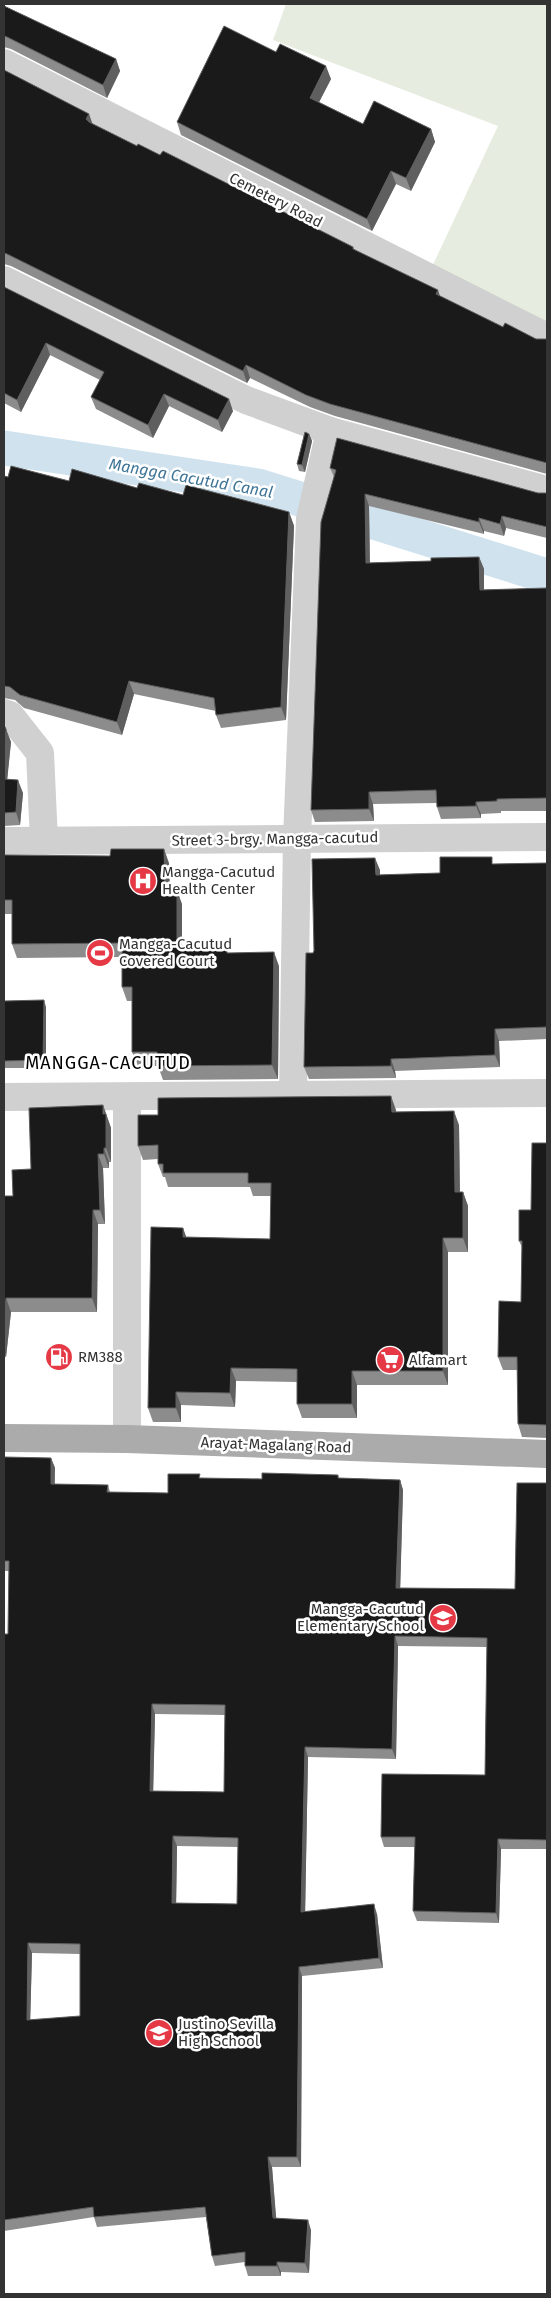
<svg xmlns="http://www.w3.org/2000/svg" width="551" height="2298" font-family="'Fira Sans',sans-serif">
<rect width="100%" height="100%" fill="#fff"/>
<!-- green -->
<path fill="#e6ecdf" d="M286,4H547V326L431,269L498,126L273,40Z"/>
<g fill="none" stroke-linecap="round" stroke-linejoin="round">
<!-- canal -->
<path stroke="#cfe2ee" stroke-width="35" d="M4,448L258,486L547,576"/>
<!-- street -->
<g stroke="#d0d0d0" stroke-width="28">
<path d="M4,63L547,337"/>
<path d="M4,280L246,400L330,431L547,490"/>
<path d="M4,713L10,715L40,753L44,841"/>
<path d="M4,841L547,837"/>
<path d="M293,1095L297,838L310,519L330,431"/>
<path d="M4,1097L547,1093"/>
<path d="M127,1097V1439"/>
</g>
<!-- primary -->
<path stroke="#ababab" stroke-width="28" d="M4,1438L127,1439L547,1454"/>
</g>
<!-- wall -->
<g fill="#8c8c8c" fill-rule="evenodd">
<path d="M4,6L116,59L120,71L107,98L11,49L4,47Z"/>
<path d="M4,70L89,114L93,125L137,146L353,247L354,249L440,296L503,327L536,339H547V474L335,416L310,407L250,378L247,383L11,266L4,264Z"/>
<path d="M331,79L319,102L363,124L431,129L435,142L411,191L396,184L372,231L181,135L177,122Z"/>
<path d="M4,287L233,411L222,432L169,406L153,438L96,409L91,397L100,380L50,355L21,412L4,403Z"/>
<path d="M309,434L312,441L305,472L299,471L297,464Z"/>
<path d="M330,468L538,493H547V538L506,528L504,536L484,531V534L369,506L370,563L431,561L479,557L484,569V590L547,588V811H501V813L481,814V818L441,819L437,807V803L373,804L374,821L315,822L311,810L334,477Z"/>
<path d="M4,476L8,477L69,481L137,488L289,512L294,526L286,720L221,728L216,715V711L134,694L122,735L24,708L15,700L4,698Z"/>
<path d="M4,725L11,742L7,779L23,793L20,825L4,826Z"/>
<path d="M4,855L169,863L170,890L182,904V946L230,953L279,966L278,1079L163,1080L158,1066H138L132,1052V1001H127L122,987V957L17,958L12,944V914H4Z"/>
<path d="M547,863V1039L499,1041L500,1067L395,1071L396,1078L309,1079L304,1067L313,953L380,870V875L440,873L495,864Z"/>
<path d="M4,1001L46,1007V1068H4Z"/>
<path d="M103,1105L111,1128V1162H109V1168H103L105,1224H98L97,1312H11L6,1357H4V1196H13L31,1169Z"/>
<path d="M396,1110V1112L459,1125L460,1192H463L468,1206V1252H448V1385H357V1418H302L297,1404V1382L236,1381L235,1407L181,1405V1422H153L148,1408L183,1228L186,1237L270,1239L271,1196H253L250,1187H168L165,1177H163L158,1164V1159L143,1160L138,1146L158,1115Z"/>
<path d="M547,1143V1438L522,1437L518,1424L517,1370H503L498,1357L521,1302L522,1247L519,1241L531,1210Z"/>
<path d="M4,1457L51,1458L55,1468V1484L108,1485L110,1492L168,1493L201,1478L262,1479L338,1475L339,1478L400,1480L403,1490L400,1588L515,1589L547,1483V1849H501L499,1923L417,1921L413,1911L415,1847H384L381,1837L485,1775L487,1647L398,1646L396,1759L308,1757L305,1911L377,1914L383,1968L302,1976L301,2167H272L276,2219L311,2230L309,2273L281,2272V2276H248L245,2266V2262L215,2266L212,2256L206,2217L97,2227L94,2217L4,2231V1634H8L9,1571H4ZM155,1714L225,1715L224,1792L153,1791ZM177,1846L238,1847L237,1904L176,1903ZM32,1953L80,1954V2016L30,2020Z"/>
</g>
<!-- shaded-wall -->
<g fill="#5f5f5f">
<path d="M116,59L120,71L107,98L103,85Z"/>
<path d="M326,66L331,79L315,110L310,98Z"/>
<path d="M89,114L93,126L91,131L86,119Z"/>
<path d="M431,129L435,142L411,191L406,178Z"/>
<path d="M391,171L396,184L372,231L367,219Z"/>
<path d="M438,290L442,302L436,294Z"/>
<path d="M46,343L50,355L21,412L17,400Z"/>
<path d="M246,365L250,378L247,383L243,371Z"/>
<path d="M164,394L169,406L153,438L148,425Z"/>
<path d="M229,399L233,411L222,432L218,420Z"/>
<path d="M309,434L312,441L305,472L302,465Z"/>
<path d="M365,494L369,506L370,575L366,563Z"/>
<path d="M289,512L294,526L286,720L281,707Z"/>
<path d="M502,516L506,528L504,536L500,524Z"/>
<path d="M479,518L484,531V534L479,522Z"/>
<path d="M479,557L484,569V602L480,590Z"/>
<path d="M129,681L134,694L122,735L117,722Z"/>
<path d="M6,729L11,742L6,792L4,785V754Z"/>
<path d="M18,780L23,793L20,825L16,812Z"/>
<path d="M369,792L373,804L374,821L369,809Z"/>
<path d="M476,802L481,814V818L476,806Z"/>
<path d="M164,849L169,863L170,904L165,890Z"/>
<path d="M375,858L380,870V888L376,875Z"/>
<path d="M177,890L182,904V960L177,946Z"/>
<path d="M274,952L279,966L278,1079L272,1065Z"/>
<path d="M44,1000L46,1007V1068L43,1060Z"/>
<path d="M495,1029L499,1041L500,1067L495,1055Z"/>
<path d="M391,1059L395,1071L396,1078L391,1066Z"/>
<path d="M391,1096L396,1110L397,1126L392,1112Z"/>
<path d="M103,1105L111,1128V1162L106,1148Z"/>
<path d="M454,1111L459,1125L460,1206L455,1192Z"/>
<path d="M104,1148L109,1162V1168L104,1154Z"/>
<path d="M98,1154L103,1168L105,1224L100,1210Z"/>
<path d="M463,1192L468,1206V1252L463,1238Z"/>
<path d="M93,1210L98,1224L97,1312L92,1298Z"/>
<path d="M183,1228L188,1242L183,1237Z"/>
<path d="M443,1238L448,1252V1385L443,1371Z"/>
<path d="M6,1298L11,1312L6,1357L4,1351V1318Z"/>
<path d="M231,1368L236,1381L235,1407L230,1393Z"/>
<path d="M352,1371L357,1385V1418L352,1404Z"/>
<path d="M176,1392L181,1405V1422L176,1408Z"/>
<path d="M51,1458L55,1468L54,1494L51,1484Z"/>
<path d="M400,1480L403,1490L400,1597L396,1588Z"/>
<path d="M395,1636L398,1646L396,1759L392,1749Z"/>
<path d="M152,1704L155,1714L153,1801L150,1791Z"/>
<path d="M305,1747L308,1757L305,1921L301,1912Z"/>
<path d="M173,1836L177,1846L176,1912L172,1903Z"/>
<path d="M498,1839L501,1849L499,1923L496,1913Z"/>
<path d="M374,1904L377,1914L383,1968L379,1958Z"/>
<path d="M28,1943L32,1953L30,2030L27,2020Z"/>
<path d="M299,1967L302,1976L301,2167L297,2157Z"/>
<path d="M268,2157L272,2167L277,2228L273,2218Z"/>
<path d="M308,2220L311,2230L309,2273L305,2263Z"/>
<path d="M277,2262L281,2272V2276L277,2266Z"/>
</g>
<!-- building -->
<g fill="#1a1a1a" stroke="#5f5f5f" fill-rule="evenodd">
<path d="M4,6L116,59L103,85L7,37L4,36Z"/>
<path d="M224,26L276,52L280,44L326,66L310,98L363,124L374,101L431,129L406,178L391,171L367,219L177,122Z"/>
<path d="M4,70L89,114L86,119L89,122L137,146L138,144L160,155L163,151L353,247V249L438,290L436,294L503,327L505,323L536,339H547V463L330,404L306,395L246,365L243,371L7,254L4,253Z"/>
<path d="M4,287L229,399L218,420L164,394L148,425L91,397L104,372L46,343L17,400L4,393Z"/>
<path d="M305,432L309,434L302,465L297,464Z"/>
<path d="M337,438L538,493H547V527L502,516L500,524L479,518V522L365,494L366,563L431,561V558L479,557L480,590L547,588V798L497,799V801L476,802V806L437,807L436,790L369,792V809L311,810L321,522L336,470L330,468Z"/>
<path d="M11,466L69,481L72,469L137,488L139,483L183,495L186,485L289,512L281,707L216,715L214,698L129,681L117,722L20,695L10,687L4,686V476L8,477Z"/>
<path d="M4,725L6,729L4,754Z"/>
<path d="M4,779L18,780L16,812L4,813Z"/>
<path d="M111,849H164L165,890H177V946L227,945V953L274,952L272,1065L157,1066V1052H132V987H122V943L12,944V900H4V855L110,856Z"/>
<path d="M440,857H492V864L547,863V1027L495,1029V1055L391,1059V1066L304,1067L306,953H313L314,951L312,859L375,858L376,875L440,873Z"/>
<path d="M44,1000L43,1060L4,1061V1001Z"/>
<path d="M391,1096L392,1112L454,1111L455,1192H463V1238H443V1371H352V1404H297V1369L231,1368L230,1393L176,1392V1408H148L151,1227L183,1228V1237L270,1239L271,1183H248V1173H163V1164H158V1145L138,1146V1115H158V1098Z"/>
<path d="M103,1105V1114H106V1148H104V1154H98L100,1210H93L92,1298H6L4,1318V1196H13L12,1170L31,1169L29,1108Z"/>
<path d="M532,1143H547V1425L518,1424L517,1357H498L499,1301L521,1302L522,1241H519V1210H531Z"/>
<path d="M4,1457L51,1458V1484L108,1485L107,1492L168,1493V1474H200L199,1478L262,1479V1473L338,1475V1478L400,1480L396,1588L515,1589L517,1483H547V1840L498,1839L496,1913L413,1911L415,1837H381L382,1774L485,1775L487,1638L395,1636L392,1749L305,1747L301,1912L374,1904L379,1958L299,1967L297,2157H268L273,2218L308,2220L305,2263L277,2262V2266H245V2252L212,2256L205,2207L94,2217L93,2207L4,2220V1634H8L9,1561H4ZM152,1704L225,1705L224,1792L150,1791ZM173,1836L238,1838L237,1904L172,1903ZM28,1943L80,1944V2016L27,2020Z"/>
</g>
<!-- icons -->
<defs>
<g id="hospital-disc" transform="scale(1.4375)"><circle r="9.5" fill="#e63946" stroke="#fff"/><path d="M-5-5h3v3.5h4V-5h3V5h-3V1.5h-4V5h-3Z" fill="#fff"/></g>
<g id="stadium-disc" transform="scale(1.4375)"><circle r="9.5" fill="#e63946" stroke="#fff"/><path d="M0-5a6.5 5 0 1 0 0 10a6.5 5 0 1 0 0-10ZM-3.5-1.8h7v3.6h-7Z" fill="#fff"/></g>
<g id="fuel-disc" transform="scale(1.4375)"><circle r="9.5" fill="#e63946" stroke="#fff"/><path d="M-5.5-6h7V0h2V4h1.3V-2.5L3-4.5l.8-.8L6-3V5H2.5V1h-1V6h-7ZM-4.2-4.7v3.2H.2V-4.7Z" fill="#fff"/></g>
<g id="supermarket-disc" transform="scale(1.4375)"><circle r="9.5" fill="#e63946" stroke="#fff"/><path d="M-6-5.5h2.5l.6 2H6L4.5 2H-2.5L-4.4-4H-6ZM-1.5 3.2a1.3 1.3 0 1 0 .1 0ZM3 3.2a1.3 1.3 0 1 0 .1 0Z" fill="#fff"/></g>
<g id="school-disc" transform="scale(1.4375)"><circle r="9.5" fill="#e63946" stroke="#fff"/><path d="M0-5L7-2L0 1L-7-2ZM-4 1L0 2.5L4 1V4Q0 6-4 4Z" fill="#fff"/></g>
</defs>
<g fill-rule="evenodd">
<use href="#hospital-disc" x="143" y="881"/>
<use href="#stadium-disc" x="100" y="953"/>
<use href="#fuel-disc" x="59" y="1357"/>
<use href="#supermarket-disc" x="390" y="1360"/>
<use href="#school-disc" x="443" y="1618"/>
<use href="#school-disc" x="159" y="2033"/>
</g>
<g text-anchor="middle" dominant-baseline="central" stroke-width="5" stroke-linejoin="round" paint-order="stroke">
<!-- street labels -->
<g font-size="15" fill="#333" stroke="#fff">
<text transform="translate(276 200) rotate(27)">Cemetery Road</text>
<text transform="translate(275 839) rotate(-1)">Street 3-brgy. Mangga-cacutud</text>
<text transform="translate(276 1445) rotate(2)">Arayat-Magalang Road</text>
</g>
<!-- poi labels -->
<g font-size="15" fill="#333" stroke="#fff" text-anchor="start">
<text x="162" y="872">Mangga-Cacutud<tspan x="162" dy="17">Health Center</tspan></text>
<text x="119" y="944">Mangga-Cacutud<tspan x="119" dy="17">Covered Court</tspan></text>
<text x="78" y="1357">RM388</text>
<text x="409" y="1360">Alfamart</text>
<text x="424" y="1609" text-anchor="end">Mangga-Cacutud<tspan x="424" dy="17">Elementary School</tspan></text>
<text x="178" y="2024">Justino Sevilla<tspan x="178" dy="17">High School</tspan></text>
</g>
<!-- water labels -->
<g font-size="16" font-style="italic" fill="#3f7597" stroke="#fff">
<text transform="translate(191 478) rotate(10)">Mangga Cacutud Canal</text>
</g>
<!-- quarter labels -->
<g font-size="18" letter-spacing="1" fill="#000" stroke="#fff">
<text x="108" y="1063">MANGGA-CACUTUD</text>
</g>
</g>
<!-- border -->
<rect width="551" height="2298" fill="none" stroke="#333333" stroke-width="10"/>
</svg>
